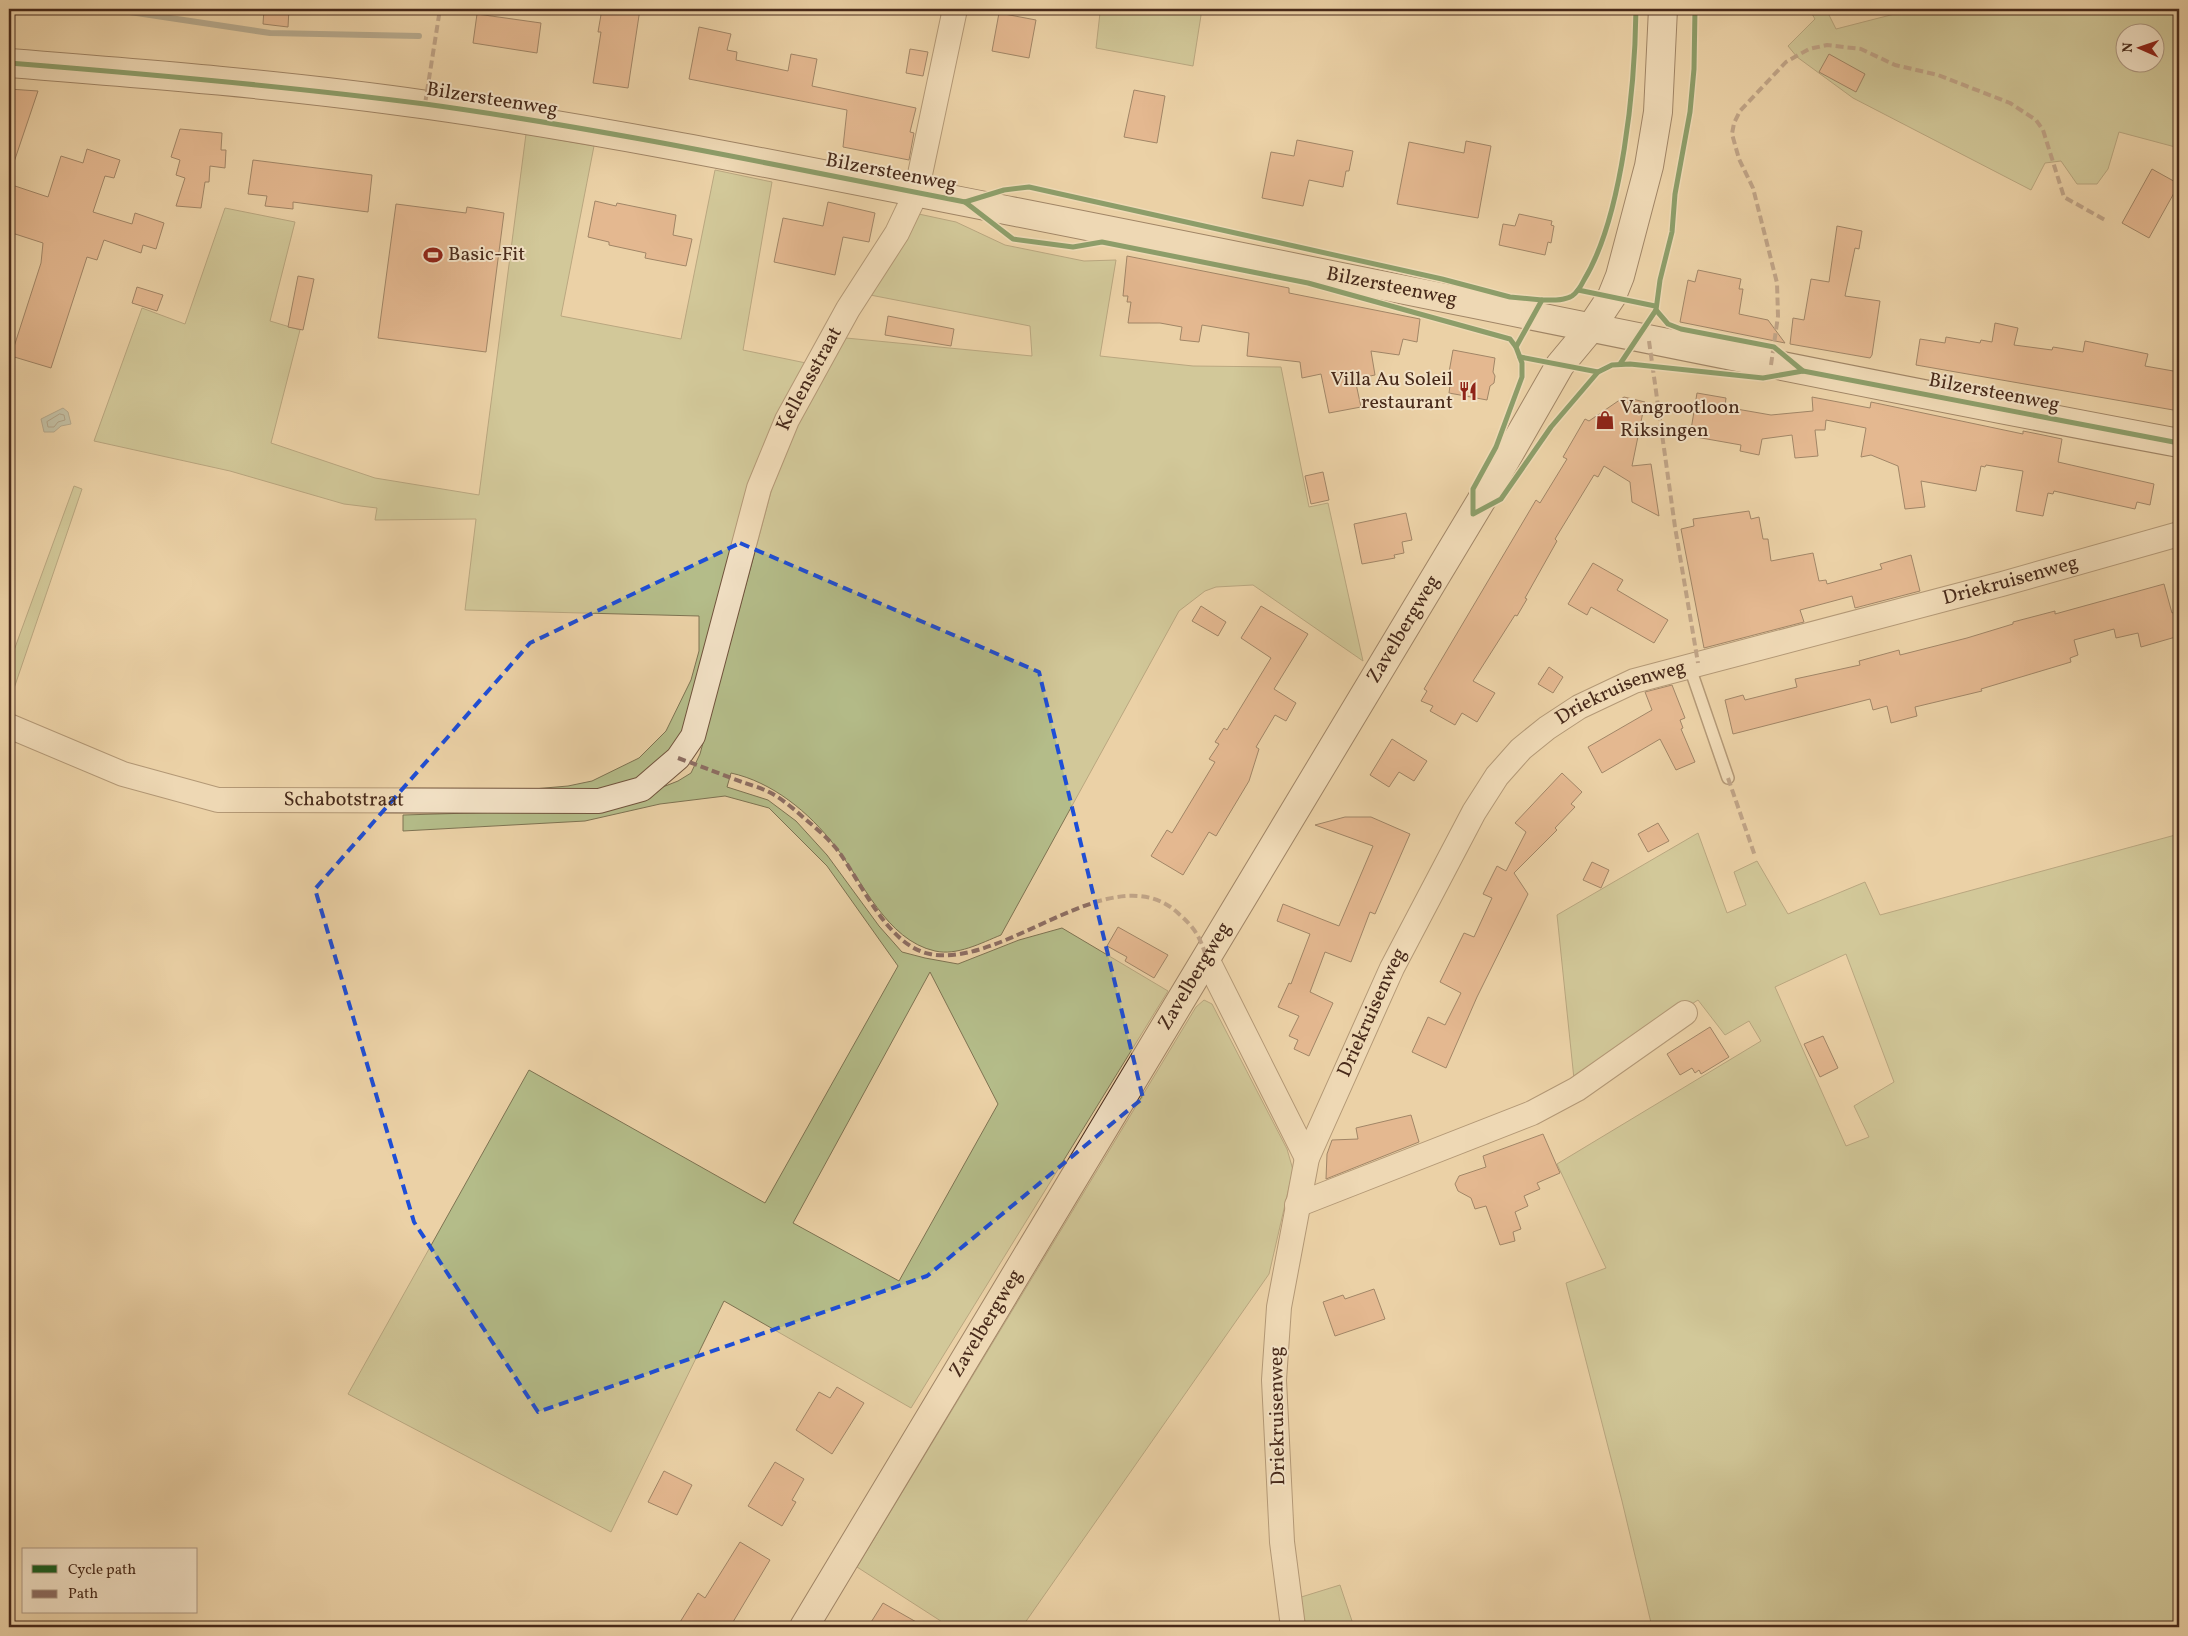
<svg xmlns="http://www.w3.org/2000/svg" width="2188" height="1636" font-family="Vollkorn,serif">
<rect width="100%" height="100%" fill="#ebd1a6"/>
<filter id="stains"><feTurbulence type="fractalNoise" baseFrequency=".004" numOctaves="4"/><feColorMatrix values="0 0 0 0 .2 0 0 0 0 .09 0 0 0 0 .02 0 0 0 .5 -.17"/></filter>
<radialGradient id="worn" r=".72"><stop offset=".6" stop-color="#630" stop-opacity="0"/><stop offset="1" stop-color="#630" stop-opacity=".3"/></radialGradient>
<!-- green -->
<g fill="#b4bc89" stroke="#7e7352" fill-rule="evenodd">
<path d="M1068,9H1202L1193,66L1096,48L1100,13Z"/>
<path d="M1809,9H1826L1836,29L1914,9H2179V148L2119,132L2108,169L2097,184H2077L2061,161L2045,163L2031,190L1853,98L1797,57L1788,46L1815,19ZM2126,32H2156V62H2126Z"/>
<path d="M526,134L594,146L561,316L681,339L715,170L772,182L743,350L806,363L696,718L653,772L617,792L510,791L568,786L592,781L639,758L666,731L691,680L699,651V616L465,610L476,519L375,520L377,508L344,504L230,471L94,441L142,308L185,324L225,208L295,222L270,321L300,330L271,443L375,478L479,495Z"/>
<path d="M914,213L956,222L1005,245L1084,261L1116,260L1100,356L1193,366L1281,367L1309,507L1328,503L1363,661L1253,585L1216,587L1205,591L1179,611L1001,935C981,943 957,956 935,951C886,940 863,881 835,846C809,812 772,782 731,773L727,787L768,800L796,821L827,855L879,926L902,952L925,958L958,964L1019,940L1062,928L1168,991L911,1408L724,1301L611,1532L348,1394L529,1070L765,1203L898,966L827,866L769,808L725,796L660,804L585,821L403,831V815L572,810L622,803L678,781L691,773L700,754L784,444L846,338L1032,356L1030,326L865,294ZM930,972L998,1104L899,1281L793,1223Z"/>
<path d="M74,486L82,489L9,703V664Z"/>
<path d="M1698,833L1727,913L1746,905L1734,872L1757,861L1788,914L1865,882L1880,915L2179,834V1627H1652L1622,1501L1566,1283L1606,1268L1557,1164L1761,1041L1749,1021L1725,1035L1698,1000L1574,1079L1557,915ZM1846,954L1894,1082L1854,1106L1869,1137L1846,1146L1775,987Z"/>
<path d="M1204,1000L1212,1004L1287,1149L1293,1170L1269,1274L1022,1627H950L857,1567L1196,1007Z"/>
<path d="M1340,1585L1354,1627H1302L1298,1598Z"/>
</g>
<!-- water -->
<path fill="#9bb5b0" stroke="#7a7d74" d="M63,408L68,412L71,424L61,426L54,432H44L41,419Z"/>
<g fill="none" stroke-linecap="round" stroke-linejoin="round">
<!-- shore -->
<path stroke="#727065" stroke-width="1" d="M60,414L64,415L65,420L58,422L54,427H48L47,422Z"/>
<!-- stream -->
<path stroke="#7a7d74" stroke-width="6" d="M110,9L270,33L419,36"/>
</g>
<!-- building -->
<g fill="#db9976" stroke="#482a1a">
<path d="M264,9H289L288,27L263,24Z"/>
<path d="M602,9H640L628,88L593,83L601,32H598Z"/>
<path d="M999,13L1036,20L1029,58L992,51Z"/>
<path d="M477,14L541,23L537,53L473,43Z"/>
<path d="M699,27L731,34L727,50L737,52L736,60L788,71L791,54L817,59L812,86L916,108L910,132L914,133L909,160L843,147L847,110L689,79Z"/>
<path d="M910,49L928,52L923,76L906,73Z"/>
<path d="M1829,54L1865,74L1856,92L1819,72Z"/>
<path d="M9,89L38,91L12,168H9Z"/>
<path d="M1134,90L1165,96L1157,143L1124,137Z"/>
<path d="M180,129L222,133L221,150H226L225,168L210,166L209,182H205L201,208L176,206L185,178L176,175L180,160L171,157Z"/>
<path d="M1297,140L1353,151L1349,171H1346L1343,187L1309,180L1303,206L1262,198L1271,152L1294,156Z"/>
<path d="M1466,141L1491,146L1478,218L1397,204L1409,142L1464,153Z"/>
<path d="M87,149L120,160L114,178L105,176L93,212L132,224L135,213L164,223L156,249L143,245L141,253L104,240L97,260L87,257L51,368L11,356L41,263L43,243L9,232V184L48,197L61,156L83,163Z"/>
<path d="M253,160L372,175L368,212L293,202V209L265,206L267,196L248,194Z"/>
<path d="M2152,169L2179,184L2149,238L2122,223Z"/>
<path d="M595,201L616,206L617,203L676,215L673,235L692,239L686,266L645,258L646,253L609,245V242L588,237Z"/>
<path d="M828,202L875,213L869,242L843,237L835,275L774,262L783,218L823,226Z"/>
<path d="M396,204L466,213L467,207L504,213L486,352L378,338Z"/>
<path d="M1519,214L1552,221L1551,225L1554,226L1551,243L1548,242L1545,255L1499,245L1503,224L1515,226Z"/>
<path d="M1837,226L1862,231L1859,249L1855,248L1845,296L1880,301L1872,355L1870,358L1790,344L1793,318L1804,320L1811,279L1829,282Z"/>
<path d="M1127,256L1289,288V293L1420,319L1417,342L1403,339L1399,355L1371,351L1375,375L1355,379L1361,407L1329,413L1321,374L1302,378L1300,362L1247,356L1249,333L1202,325L1199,342L1180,340L1182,327L1160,323H1128L1131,302H1127L1128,296H1123Z"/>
<path d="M1698,270L1741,279L1739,289H1743L1739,314L1768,320L1785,343L1680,322L1688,280L1695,282Z"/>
<path d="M298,276L314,279L303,330L288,327Z"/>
<path d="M137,287L163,295L157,311L132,303Z"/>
<path d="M888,316L954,329L951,346L885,335Z"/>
<path d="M1995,323L2018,328L2014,345L2052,350L2053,347L2083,352L2085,341L2148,354L2145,366L2179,372V411L1916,365L1920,339L1945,343L1946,337L1980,343L1981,340L1992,342Z"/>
<path d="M1453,350L1495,358L1493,372L1495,376L1494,383L1490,386L1487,400L1449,393L1451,378H1448Z"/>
<path d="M1697,393L1726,398L1725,407L1771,415L1813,411L1812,397L1870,408L1871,402L2023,434V431L2043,435L2062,439L2058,462L2154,484L2150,505L2137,502L2135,509L2054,491L2053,494L2048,493L2043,516L2016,511L2023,471L1986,465L1985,467L1981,466L1976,491L1921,481L1925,507L1905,509L1898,466L1871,455L1861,457L1866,428L1826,420L1825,430H1815L1818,456L1795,458L1792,435L1762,439L1759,455L1740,451L1741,445L1690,436Z"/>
<path d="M1624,397L1645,402L1632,466L1651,464L1659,516L1632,502L1630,482L1604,466L1598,477L1594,475L1555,539L1557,541L1525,598L1527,599L1517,616L1515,615L1473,681L1495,693L1477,722L1462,713L1455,725L1430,711L1433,706L1421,701L1427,691L1424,689L1536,500L1540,503L1567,459L1563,457L1585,419L1589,421Z"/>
<path d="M1323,472L1329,500L1311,504L1305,476Z"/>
<path d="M1749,511L1751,519L1759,517L1763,539H1768L1771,561L1813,553L1819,581L1826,580L1827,584L1882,569L1880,564L1911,555L1920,591L1855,608L1852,596L1800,610L1804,622L1704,648L1681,529L1694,526L1693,519Z"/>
<path d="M1406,513L1412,540L1402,542L1404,553L1394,555L1395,558L1362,564L1354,524Z"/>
<path d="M1593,563L1623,580L1617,590L1668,620L1654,643L1591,607L1587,615L1568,604Z"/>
<path d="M2164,584L2172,613L2175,612L2179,636L2141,647L2138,633L2116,638L2114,629L2074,640L2078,655L2070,658L2071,662L1981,689L1982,691L1915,707L1917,716L1891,723L1887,706L1873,710L1870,699L1733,734L1725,700L1743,695L1745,700L1797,687L1795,679L1860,665L1859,661L1899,650L1900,655L1967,638L2013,624V622L2055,611V614Z"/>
<path d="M1201,606L1226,622L1218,636L1192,621Z"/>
<path d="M1261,606L1308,634L1274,689L1296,703L1286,721L1275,715L1256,747L1259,749L1249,781L1216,836L1209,832L1183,875L1151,856L1167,830L1172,833L1215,762L1209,759L1219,744L1215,742L1224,728L1227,730L1271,658L1241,638Z"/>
<path d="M1549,667L1563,677L1553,693L1538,684Z"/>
<path d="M1672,685L1685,718L1680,720L1683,728L1681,729L1695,762L1676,770L1660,739L1602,773L1588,747L1652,710L1645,692Z"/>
<path d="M1392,739L1427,761L1414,781L1399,772L1389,787L1370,775Z"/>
<path d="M1562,773L1582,792L1571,804L1575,807L1555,828L1557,830L1514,873L1528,894L1477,997L1446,1068L1412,1052L1428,1017L1445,1025L1461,993L1440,982L1464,933L1474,937L1492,898L1483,894L1497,866L1506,871L1526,832L1515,823Z"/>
<path d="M1345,817H1371L1410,834L1375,914L1370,912L1351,962L1325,952L1310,992L1333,1003L1309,1056L1294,1049L1298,1040L1289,1036L1299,1016L1278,1007L1289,983L1291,984L1310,934L1277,921L1283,904L1339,926L1373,846L1315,825Z"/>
<path d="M1658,823L1669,841L1648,852L1638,834Z"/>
<path d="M1592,862L1609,870L1601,888L1583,880Z"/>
<path d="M1118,927L1168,955L1154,978L1125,961L1127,957L1107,946Z"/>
<path d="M1710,1027L1729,1057L1701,1074L1699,1070L1695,1073L1692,1068L1680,1075L1667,1054Z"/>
<path d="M1823,1036L1838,1068L1820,1077L1804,1044Z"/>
<path d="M1411,1115L1419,1142L1326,1179L1327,1154L1332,1140L1358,1139L1356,1128Z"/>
<path d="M1543,1134L1560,1173L1537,1183L1540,1189L1524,1196L1528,1206L1515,1212L1521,1229L1513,1232L1515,1241L1500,1245L1486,1206L1475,1209L1471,1198L1458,1191L1455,1184L1459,1176L1486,1167L1483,1156Z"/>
<path d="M1374,1289L1385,1319L1335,1336L1323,1302L1343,1295L1345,1299Z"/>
<path d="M837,1387L864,1403L832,1454L796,1430L819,1392L830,1398Z"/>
<path d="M775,1462L804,1479L792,1500L796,1502L782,1526L748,1506Z"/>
<path d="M664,1471L692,1485L677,1515L648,1502Z"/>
<path d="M740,1542L770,1560L730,1627H677L698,1593L705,1598Z"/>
<path d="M883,1603L925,1627H868Z"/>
</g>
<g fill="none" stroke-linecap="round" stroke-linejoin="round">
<!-- service casing -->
<g stroke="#71543d" stroke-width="14">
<path id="service" d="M1689,665L1728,778"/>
</g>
<!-- minor casing -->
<g stroke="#71543d" stroke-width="26">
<g id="minor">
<path id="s1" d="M9,726L123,774L218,800L599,801L642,789L678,758L693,736L759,488L787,420L848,309L897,233L916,193L955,9"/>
<path d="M1206,957L1307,1158"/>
<path d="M1297,1205L1532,1113L1577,1089L1685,1013"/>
<path id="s2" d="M1293,1627L1282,1542L1274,1380L1279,1307L1307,1158L1392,968L1474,812L1497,776L1521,749L1547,728L1579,707L1634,681L2002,584L2179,534"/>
</g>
</g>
<!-- secondary casing -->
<g stroke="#482a1a" stroke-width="30">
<g id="secondary">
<path id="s3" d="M9,63C149,74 289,85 428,105C625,133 821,174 1016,212C1404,288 1791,371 2179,443"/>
<path id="s4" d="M804,1627L1505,461L1560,365L1590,329L1612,296L1620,276L1649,166L1658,112L1663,9"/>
</g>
</g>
<!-- service -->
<use href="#service" stroke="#f2e1c5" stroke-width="11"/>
<!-- minor -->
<use href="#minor" stroke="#f2e1c5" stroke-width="24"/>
<!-- secondary -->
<use href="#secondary" stroke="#f2e1c5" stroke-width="28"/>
<!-- quiet -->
<g stroke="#8d6e63" stroke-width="4" stroke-dasharray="8 4" stroke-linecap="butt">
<path d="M425,104L440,9"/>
<path d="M1649,341L1675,527L1698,663"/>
<path d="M1771,365L1778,316L1777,283L1753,188L1739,159L1732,134L1734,123L1740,111L1786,62L1809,49L1827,45L1861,49L1895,65L1938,75L2010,103L2036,120L2043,130L2064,197L2105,220"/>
<path d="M678,758C700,766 721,774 742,782C751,785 762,788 771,793C782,799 794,809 804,818C816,828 830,840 839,852C862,884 888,946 930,954C1006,969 1114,852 1179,914C1194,927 1201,938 1206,957"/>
<path d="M1728,778L1755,856"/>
</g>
<!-- cycleway casing -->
<g stroke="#f2e1c5" stroke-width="8">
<g id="cycleway">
<path d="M1636,9C1635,84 1623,216 1584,280C1581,286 1578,292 1572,296C1564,301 1552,300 1542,300L1516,347L1522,363V377L1496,447L1473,489V514L1501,499L1551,427L1598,372L1612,365L1630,364L1763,378L1803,371L2179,443"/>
<path d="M1695,9L1694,69L1690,112L1675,194L1672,232L1660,280L1656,310L1668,324L1681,329L1774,347L1803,371"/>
<path d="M9,63C148,74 286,86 425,104C606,129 785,167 965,202L1004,190L1029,187L1442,279L1510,297L1542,300"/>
<path d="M965,202L1013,239L1073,247L1102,242L1308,283L1510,339L1516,347"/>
<path d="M1578,290L1655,306"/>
<path d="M1520,357L1598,372"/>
<path d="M1620,364L1656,310"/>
</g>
</g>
<!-- cycleway -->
<use href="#cycleway" stroke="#1b5e20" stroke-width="5"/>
</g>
<!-- marked area -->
<path d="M0 0H2188V1636H0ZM740,543L1039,672L1143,1098L927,1276L538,1412L414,1222L315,889L530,643Z" fill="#ebd1a6" fill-opacity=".55" fill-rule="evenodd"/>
<path fill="none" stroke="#1d4ed8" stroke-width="4" stroke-dasharray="10 6" stroke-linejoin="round" d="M740,543L1039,672L1143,1098L927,1276L538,1412L414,1222L315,889L530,643Z"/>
<!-- icons -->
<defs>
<g id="stadium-bare" transform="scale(1.5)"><path d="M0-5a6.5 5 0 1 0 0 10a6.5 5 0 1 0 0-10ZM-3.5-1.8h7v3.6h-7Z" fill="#8f2418" stroke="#f2e1c5" stroke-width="2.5" paint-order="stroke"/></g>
<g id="restaurant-bare" transform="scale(1.5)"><path d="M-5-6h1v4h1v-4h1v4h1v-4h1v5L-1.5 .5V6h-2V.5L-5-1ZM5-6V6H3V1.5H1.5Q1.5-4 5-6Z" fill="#8f2418" stroke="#f2e1c5" stroke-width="2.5" paint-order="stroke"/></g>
<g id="shop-bare" transform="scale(1.5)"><path d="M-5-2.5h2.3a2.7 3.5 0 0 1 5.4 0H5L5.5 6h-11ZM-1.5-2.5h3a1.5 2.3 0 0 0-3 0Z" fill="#8f2418" stroke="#f2e1c5" stroke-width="2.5" paint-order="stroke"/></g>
</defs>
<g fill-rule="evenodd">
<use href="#stadium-bare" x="433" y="255"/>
<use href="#restaurant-bare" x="1468" y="391"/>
<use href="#shop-bare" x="1605" y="420"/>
</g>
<g text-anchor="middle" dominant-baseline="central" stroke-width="4" stroke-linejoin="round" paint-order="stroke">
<!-- street labels -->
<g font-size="20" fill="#482a1a" stroke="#f2e1c5">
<text transform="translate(492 100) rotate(9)">Bilzersteenweg</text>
<text transform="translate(891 173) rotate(11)">Bilzersteenweg</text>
<text stroke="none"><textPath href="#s3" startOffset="1402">Bilzersteenweg</textPath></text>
<text stroke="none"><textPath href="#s1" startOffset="1099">Kellensstraat</textPath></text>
<text transform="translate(1994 393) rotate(11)">Bilzersteenweg</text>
<text stroke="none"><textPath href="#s2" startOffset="1458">Driekruisenweg</textPath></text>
<text stroke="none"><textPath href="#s4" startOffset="1164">Zavelbergweg</textPath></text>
<text stroke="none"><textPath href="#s2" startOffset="1052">Driekruisenweg</textPath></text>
<text stroke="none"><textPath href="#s1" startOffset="348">Schabotstraat</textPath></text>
<text stroke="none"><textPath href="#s4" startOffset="759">Zavelbergweg</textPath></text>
<text stroke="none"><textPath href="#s2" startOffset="632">Driekruisenweg</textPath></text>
<text stroke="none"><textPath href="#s4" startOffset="354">Zavelbergweg</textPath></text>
<text transform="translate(1278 1416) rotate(-91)">Driekruisenweg</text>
</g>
<!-- poi labels -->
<g font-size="20" fill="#482a1a" stroke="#f2e1c5" text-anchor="start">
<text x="448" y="255">Basic-Fit</text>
<text x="1453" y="380" text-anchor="end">Villa Au Soleil<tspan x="1453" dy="23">restaurant</tspan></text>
<text x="1620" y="408">Vangrootloon<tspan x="1620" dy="23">Riksingen</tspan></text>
</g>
</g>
<!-- margin -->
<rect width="2188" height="1636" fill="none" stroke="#ebd1a6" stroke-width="30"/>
<rect x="10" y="10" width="2168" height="1616" fill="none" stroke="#482a1a" stroke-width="2.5"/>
<rect x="15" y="15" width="2158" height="1606" fill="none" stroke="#482a1a"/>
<!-- legend -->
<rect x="22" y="1548" width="175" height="65" fill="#f2e1c5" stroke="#ae9881"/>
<rect x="32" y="1565" width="25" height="8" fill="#1b5e20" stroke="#ae9881"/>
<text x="68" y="1574" font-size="15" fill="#482a1a">Cycle path</text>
<rect x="32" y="1590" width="25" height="8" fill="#8d6e63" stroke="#ae9881"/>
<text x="68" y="1598" font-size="15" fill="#482a1a">Path</text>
<!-- north arrow -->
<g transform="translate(2140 48) rotate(272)"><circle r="24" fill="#f2e1c5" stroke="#ae9881"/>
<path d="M0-4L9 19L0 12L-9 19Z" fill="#8f2418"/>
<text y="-8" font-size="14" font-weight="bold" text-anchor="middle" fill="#482a1a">N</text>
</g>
<rect width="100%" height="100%" filter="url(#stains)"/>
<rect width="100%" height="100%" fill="url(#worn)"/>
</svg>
